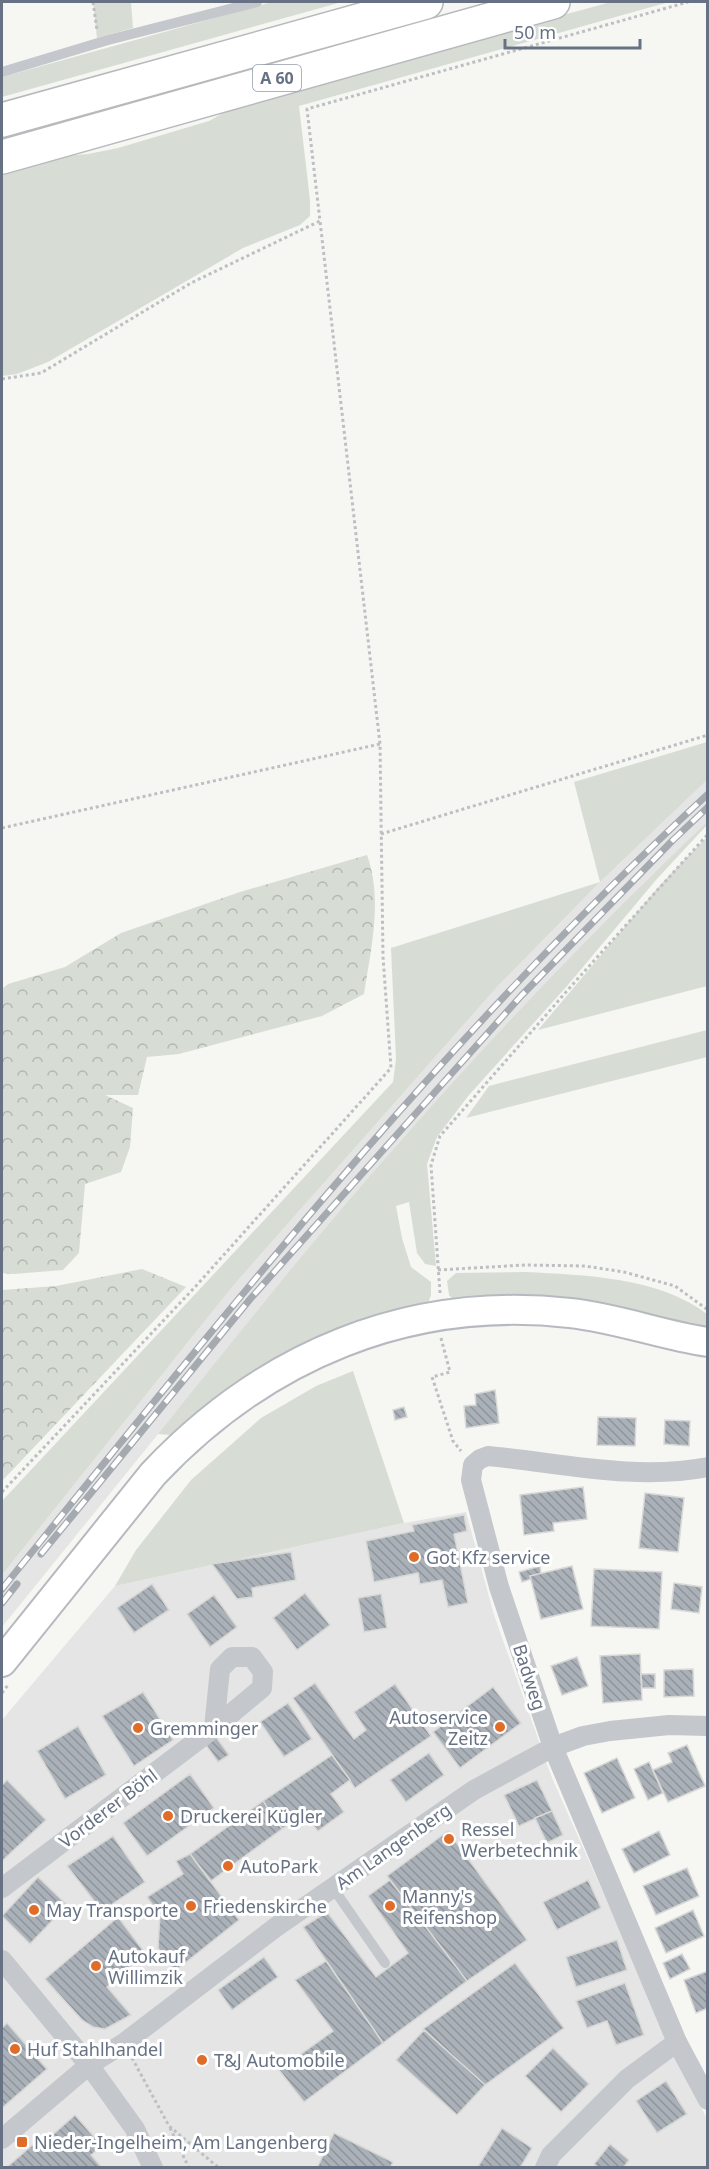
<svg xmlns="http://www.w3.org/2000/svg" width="709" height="2169" font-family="'Noto Sans',sans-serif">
<defs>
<pattern id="forest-crowns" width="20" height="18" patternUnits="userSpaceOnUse" patternTransform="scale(1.5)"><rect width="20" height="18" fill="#d7ddd4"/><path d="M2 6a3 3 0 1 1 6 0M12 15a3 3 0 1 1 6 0" fill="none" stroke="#b2b8b2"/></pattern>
<pattern id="building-back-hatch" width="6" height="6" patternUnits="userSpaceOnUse" patternTransform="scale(1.5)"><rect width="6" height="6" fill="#abb1b8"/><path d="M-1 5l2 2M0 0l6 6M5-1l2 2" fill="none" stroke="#8f949b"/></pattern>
</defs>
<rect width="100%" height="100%" fill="#f6f6f3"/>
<!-- built -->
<g fill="#e4e5e4">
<path d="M707,780V822L652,875L529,1002L399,1143L264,1303L2,1627V1575L232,1287L497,987L600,882Z"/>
<path d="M466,1512L494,1615L552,1778L663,2027L707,2119V2167L2,2168V1720L115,1586L404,1523Z"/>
</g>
<!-- grass -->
<g fill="#d7ddd4">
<path d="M93,2H131L133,28L97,38Z"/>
<path d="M272,2H342L2,97V77Z"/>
<path d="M611,2H669L299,106L310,200V216L300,225L243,248L48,362L17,374L2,376V172L51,157L88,154L118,148L209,121L243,102Z"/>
<path d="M707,742V780L600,882L497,987L232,1287L2,1575V1501L393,1082L396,1059L391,948L600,882L574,782Z"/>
<path d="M707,822V825L656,880L567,986L469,1095L437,1137L427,1164L436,1266L425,1264L417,1253L409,1202L396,1206L402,1238L411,1267L431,1282V1295L426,1309L292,1352L233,1386L171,1435L158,1434C237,1336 315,1237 399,1143C496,1032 600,924 707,822Z"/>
<path d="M707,837V986L538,1030L661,884Z"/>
<path d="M707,1030V1057L466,1118L489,1086Z"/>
<path d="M525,1272C584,1275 659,1277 707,1314V1331L690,1330L654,1315L604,1305L455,1302L449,1295L447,1281L456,1273Z"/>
<path d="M353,1371L404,1523L115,1586L136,1550L191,1480L261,1418L316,1386Z"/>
</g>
<!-- forest -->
<g fill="url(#forest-crowns)">
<path d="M367,855C383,899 371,949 364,994L322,1016L179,1054L147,1057L138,1095H105L133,1108L130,1147L121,1172L85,1184L79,1253L63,1270L14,1274L2,1273V989L8,984L65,967L121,933L240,892Z"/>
<path d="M142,1269L186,1287L2,1481V1290L56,1286Z"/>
</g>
<!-- building -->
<g fill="url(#building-back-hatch)" stroke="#d8d8d6" stroke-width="1.5">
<path d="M495,1390L499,1423L466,1428L464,1406L476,1405L475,1394Z"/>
<path d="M404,1407L407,1417L395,1420L393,1410Z"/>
<path d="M598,1417L636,1418L635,1446L597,1445Z"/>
<path d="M665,1420L690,1421L689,1446L664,1444Z"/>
<path d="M583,1487L587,1519L553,1523L554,1531L524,1535L520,1495Z"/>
<path d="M645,1493L684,1498L678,1552L639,1548Z"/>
<path d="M464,1515L467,1531L454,1534L468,1603L448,1607L442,1580L420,1584L418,1573L374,1582L366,1541L414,1531L412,1525Z"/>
<path d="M291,1552L296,1580L252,1588L253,1597L237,1599L212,1564Z"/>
<path d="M540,1566L541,1574L530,1576L531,1579L522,1582L519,1572Z"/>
<path d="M572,1566L583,1609L541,1619L530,1576Z"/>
<path d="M594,1569L662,1572L659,1629L591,1626Z"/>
<path d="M674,1583L702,1587L699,1613L671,1609Z"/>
<path d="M152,1584L169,1610L134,1633L117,1608Z"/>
<path d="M305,1593L330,1625L297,1650L273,1618Z"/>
<path d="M381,1594L387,1628L364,1632L358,1598Z"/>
<path d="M214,1595L237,1627L210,1647L187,1614Z"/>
<path d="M640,1654L642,1700L603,1703L600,1656Z"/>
<path d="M577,1657L588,1686L562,1695L551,1666Z"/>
<path d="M693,1669L694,1696L664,1697V1670Z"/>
<path d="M641,1674H655V1688H642Z"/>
<path d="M315,1683L354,1739L366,1730L354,1712L395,1684L431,1736L355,1788L293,1698Z"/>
<path d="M493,1687L521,1723L460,1768L433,1732Z"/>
<path d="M143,1692L173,1740L134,1766L102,1716Z"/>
<path d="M288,1703L312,1739L284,1757L260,1722Z"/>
<path d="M78,1726L106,1775L65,1799L37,1751Z"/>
<path d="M216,1737L229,1755L218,1762L206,1745Z"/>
<path d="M687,1745L705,1786L668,1802L653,1770L672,1762L668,1753Z"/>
<path d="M429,1753L444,1775L406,1802L390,1780Z"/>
<path d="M332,1755L350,1780L331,1794L344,1812L318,1831L305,1815L282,1829L263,1801Z"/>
<path d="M617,1758L635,1798L602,1813L584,1773Z"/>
<path d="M649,1762L663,1793L648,1800L634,1769Z"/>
<path d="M190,1774L214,1808L147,1856L123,1823Z"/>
<path d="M7,1780L46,1820L2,1861V1785Z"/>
<path d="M537,1780L552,1811L519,1826L504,1795Z"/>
<path d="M263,1801L282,1829L211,1881L190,1854Z"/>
<path d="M552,1811L563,1835L547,1843L535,1818Z"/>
<path d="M448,1831L527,1940L467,1981L387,1876Z"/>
<path d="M659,1831L670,1855L634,1873L622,1849Z"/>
<path d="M113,1836L145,1882L102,1911L67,1866Z"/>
<path d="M190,1854L239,1920L175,1971L158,1948L160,1915L147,1897L183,1874L176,1861Z"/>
<path d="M687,1868L699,1896L656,1915L643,1886Z"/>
<path d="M38,1877L67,1905L30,1944L2,1916Z"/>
<path d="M390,1880L467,1981L383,2043L303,1927L327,1912L376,1977L408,1953L368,1896Z"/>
<path d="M588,1880L601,1908L557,1930L543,1902Z"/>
<path d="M693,1910L704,1936L666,1953L655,1928Z"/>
<path d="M118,1917L145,1953L107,1987L131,2015L105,2029L93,2027L82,2020L45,1979Z"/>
<path d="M617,1940L627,1970L576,1987L566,1957Z"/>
<path d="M682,1954L690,1969L670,1979L663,1963Z"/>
<path d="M264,1957L278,1977L232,2010L218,1990Z"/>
<path d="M326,1961L383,2043L304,2102L279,2070L333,2031L295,1980Z"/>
<path d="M515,1963L564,2028L485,2085L423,2029Z"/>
<path d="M708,1971V2008L696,2013L684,1980Z"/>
<path d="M625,1983L644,2035L616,2045L607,2021L587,2028L576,2001Z"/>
<path d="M7,2023L47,2069L2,2108V2028Z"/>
<path d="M424,2030L485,2085L457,2115L396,2060Z"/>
<path d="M553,2048L589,2084L561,2112L525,2076Z"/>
<path d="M666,2081L687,2114L657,2133L636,2101Z"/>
<path d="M75,2115L102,2146L91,2155L102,2168H6L45,2134L49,2138Z"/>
<path d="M502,2128L532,2148L520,2168H477Z"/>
<path d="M334,2133L393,2162L390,2168H317Z"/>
<path d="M610,2144L629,2160L623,2168H598L594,2164Z"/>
</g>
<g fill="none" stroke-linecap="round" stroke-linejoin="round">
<!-- secondary casing -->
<g stroke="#b6bac0" stroke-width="32">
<path id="secondary" d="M2,1662L153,1474C264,1356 408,1295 570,1313C617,1318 661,1335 708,1342"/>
</g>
<!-- motorway casing -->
<g stroke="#b7b9bd" stroke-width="36">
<g id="motorway">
<path d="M2,120L426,2"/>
<path d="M2,157L553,2"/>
</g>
</g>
<!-- path -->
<g stroke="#bebfc2" stroke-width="3" stroke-dasharray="3 3" stroke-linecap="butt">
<path d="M93,2L97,30"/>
<path d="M2,379L41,373L191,283L320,221L307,109L688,2"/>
<path d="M2,828L380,744"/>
<path d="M381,834L708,735"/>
<path d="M438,1270L525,1265L585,1266L624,1272L675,1286L708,1310"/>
<path d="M440,1293L431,1165L440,1136L574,983L708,834"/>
<path d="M441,1338L450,1372L432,1377L453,1441L461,1451"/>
<path d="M2,1492L195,1287L391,1068L383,957L380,744L320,221"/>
<path d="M2,1693L8,1685"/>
<path d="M132,2058L169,2126L219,2168"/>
<path d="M170,2128L189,2168"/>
</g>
<!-- service -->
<g stroke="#c4c7cb" stroke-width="10">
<path d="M2,72L108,40L257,2"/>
<path d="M333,1888L385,1963"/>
</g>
<!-- minor -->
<g stroke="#c4c7cb" stroke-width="20">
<path d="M708,1467C635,1481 561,1463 488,1456L480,1459L473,1465L471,1480L499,1587L553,1747L677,2042L708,2100"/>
<path d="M2,1888L214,1728L262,1688L263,1672L252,1657H232L220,1669L214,1728"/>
<path d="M2,1960L89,2065L135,2129L153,2168"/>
<path d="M2,2139L89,2065L124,2043L276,1927L474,1790L553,1747L583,1736L610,1731L669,1725L708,1726"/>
<path d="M545,2168L551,2155L627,2079L677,2042"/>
</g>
<!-- secondary -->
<use href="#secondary" stroke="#fff" stroke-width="28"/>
<!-- motorway -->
<use href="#motorway" stroke="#fff" stroke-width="33"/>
<!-- rail casing -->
<g stroke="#a5a9b0" stroke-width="7">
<g id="rail">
<path d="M41,1554L251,1298L393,1139L521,996L673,840L708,807"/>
<path d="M2,1589C225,1314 446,1035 708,794"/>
<path d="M2,1603L17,1584"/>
</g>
</g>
<!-- rail -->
<use href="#rail" stroke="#fff" stroke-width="4.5" stroke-dasharray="14" stroke-linecap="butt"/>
</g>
<!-- markers -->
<g fill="#e16c28" stroke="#fff" stroke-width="2">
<circle cx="414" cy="1557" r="6"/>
<circle cx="500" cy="1727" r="6"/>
<circle cx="138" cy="1728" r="6"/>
<circle cx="168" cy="1816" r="6"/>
<circle cx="449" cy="1839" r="6"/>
<circle cx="228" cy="1866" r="6"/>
<circle cx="191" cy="1906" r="6"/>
<circle cx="390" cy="1906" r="6"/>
<circle cx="34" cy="1910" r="6"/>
<circle cx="96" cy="1966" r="6"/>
<circle cx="15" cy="2049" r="6"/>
<circle cx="202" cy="2060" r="6"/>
<rect x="16" y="2136" width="12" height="12" rx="3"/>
</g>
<g text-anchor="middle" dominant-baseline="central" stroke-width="6" stroke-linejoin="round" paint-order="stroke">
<!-- shield labels -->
<rect fill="#fff" stroke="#949ca9" stroke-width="1.5" x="253" y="65" width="48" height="26" rx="4.5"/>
<g font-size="16" font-weight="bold" fill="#667284">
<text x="277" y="78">A 60</text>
</g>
<!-- poi labels -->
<g font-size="18" fill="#667284" stroke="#fff" text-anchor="start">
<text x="426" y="1557">Got Kfz service</text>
<text x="488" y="1717" text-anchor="end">Autoservice<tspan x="488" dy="21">Zeitz</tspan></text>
<text x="150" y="1728">Gremminger</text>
<text x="180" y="1816">Druckerei Kügler</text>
<text x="461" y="1829">Ressel<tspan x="461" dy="21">Werbetechnik</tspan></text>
<text x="240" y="1866">AutoPark</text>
<text x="402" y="1896">Manny's<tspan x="402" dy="21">Reifenshop</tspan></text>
<text x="203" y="1906">Friedenskirche</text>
<text x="46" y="1910">May Transporte</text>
<text x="108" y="1956">Autokauf<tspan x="108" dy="21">Willimzik</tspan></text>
<text x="27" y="2049">Huf Stahlhandel</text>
<text x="214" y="2060">T&amp;J Automobile</text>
<text x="34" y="2142">Nieder-Ingelheim, Am Langenberg</text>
</g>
<!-- street labels -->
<g font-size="18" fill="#667284" stroke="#fff">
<text transform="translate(530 1677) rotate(72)">Badweg</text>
<text transform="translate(108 1808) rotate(-37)">Vorderer Böhl</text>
<text transform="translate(393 1846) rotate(-35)">Am Langenberg</text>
</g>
</g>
<!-- border -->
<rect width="709" height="2169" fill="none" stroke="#667284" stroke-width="6"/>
<!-- scale -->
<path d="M505 39v9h135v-9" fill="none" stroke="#667284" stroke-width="3"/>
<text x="514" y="39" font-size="18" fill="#667284" stroke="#ffffff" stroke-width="4.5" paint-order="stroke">50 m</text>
</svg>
